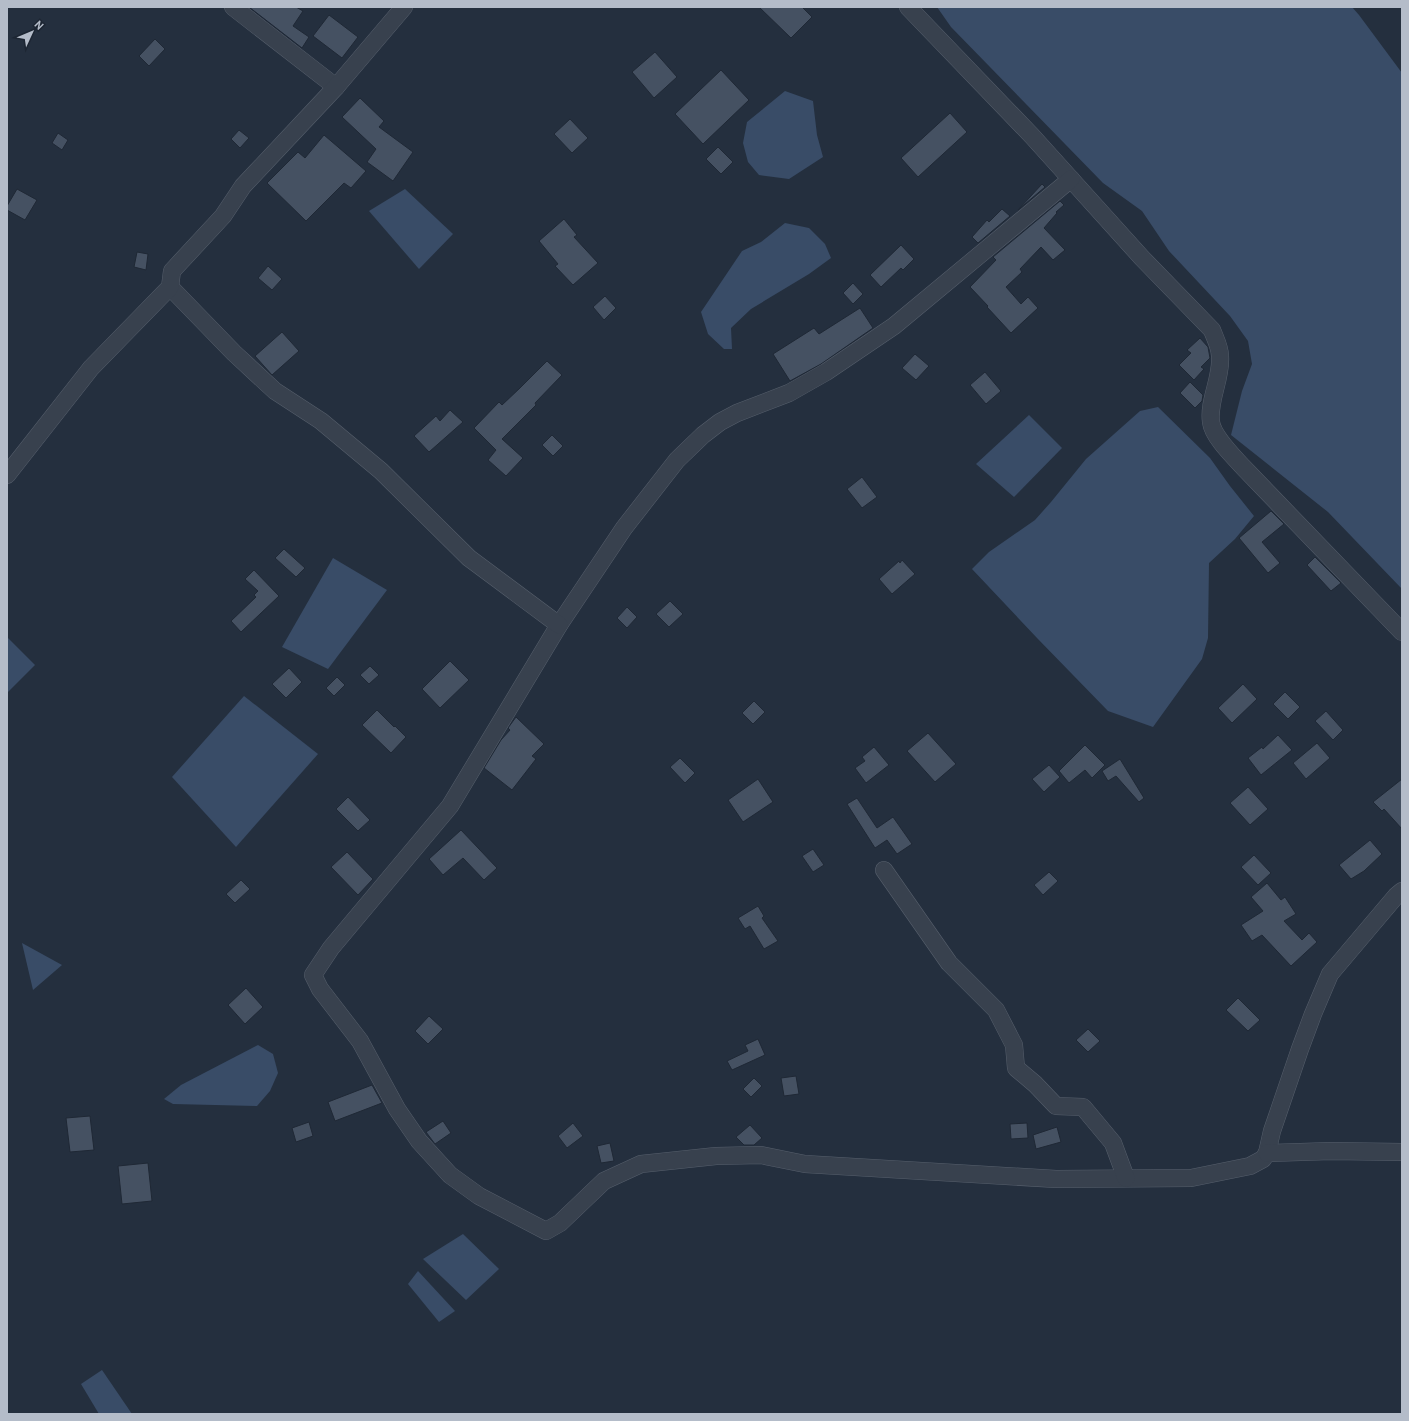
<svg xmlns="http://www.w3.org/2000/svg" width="1409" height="1421" font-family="'PT Sans',sans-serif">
<rect width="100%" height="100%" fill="#242f3e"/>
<!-- water -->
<g fill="#394c67">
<path d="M937,7H1352L1359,15L1402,73V589L1328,512L1231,435L1242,391L1252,364L1248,341L1230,316L1169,251L1142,211L1103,183L951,27Z"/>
<path d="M785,91L813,101L817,135L823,157L789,179L759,175L748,162L743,143L747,122Z"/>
<path d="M405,189L453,234L419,269L369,211Z"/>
<path d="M785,223L809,228L825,244L831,258L809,274L751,309L731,328L732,349H724L708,334L701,312L742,251L761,242Z"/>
<path d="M1158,407L1210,458L1230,486L1254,516L1235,539L1209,563L1208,638L1202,659L1153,727L1108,711L1037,638L972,569L989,552L1035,520L1051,502L1086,459L1140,411Z"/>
<path d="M1029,415L1062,448L1014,497L976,464Z"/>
<path d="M333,558L387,590L328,669L282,647Z"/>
<path d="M7,637L35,665L7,693Z"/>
<path d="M244,696L318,754L236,847L172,777Z"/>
<path d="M22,943L62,965L33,990Z"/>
<path d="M258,1045L273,1054L278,1073L270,1091L257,1106L173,1104L164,1099L181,1085Z"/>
<path d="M463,1234L499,1269L466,1300L423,1259Z"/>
<path d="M418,1271L455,1311L439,1322L408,1284Z"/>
<path d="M102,1370L132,1414H99L81,1384Z"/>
</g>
<!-- building -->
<g fill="#455162" stroke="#1f2835">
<path d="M249,7H296L303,11L293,26L309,37L302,48Z"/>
<path d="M759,7H802L812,17L791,38Z"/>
<path d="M329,15L358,37L342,58L313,36Z"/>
<path d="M155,39L165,49L149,66L139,56Z"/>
<path d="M655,52L677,77L654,98L632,72Z"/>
<path d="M721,70L749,100L703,144L675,114Z"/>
<path d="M360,98L384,121L379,127L413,152L393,181L367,162L376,149L342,117Z"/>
<path d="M950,113L967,132L918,177L901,158Z"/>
<path d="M570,119L588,138L572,153L554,134Z"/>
<path d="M239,130L249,138L240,148L231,139Z"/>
<path d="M58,133L68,140L62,150L52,143Z"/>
<path d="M324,135L366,171L351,188L344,183L306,221L267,183L298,152L305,158Z"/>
<path d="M718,147L733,162L721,174L706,159Z"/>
<path d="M1042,184L1045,187L1018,210Z"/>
<path d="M17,189L37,200L25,220L7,210V206Z"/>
<path d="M1060,201L1064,205L1056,212L1057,213L1044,228L1065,250L1053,260L1041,247L1020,269L1022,272L1006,287L1021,304L1028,297L1038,308L1011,333L987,307L988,306L970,287L996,260L993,257Z"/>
<path d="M1002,209L1010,216L978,243L972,237L987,220L989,222Z"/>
<path d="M564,219L577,235L574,237L598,263L573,285L555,266L558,264L539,241Z"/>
<path d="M901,245L914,259L903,270L901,268L881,287L870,275Z"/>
<path d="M137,252L148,254L146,270L134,267Z"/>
<path d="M268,266L282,279L272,290L258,278Z"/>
<path d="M853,283L863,294L853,304L843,293Z"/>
<path d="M605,296L616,308L604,320L593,307Z"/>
<path d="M860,308L873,328L821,364L790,381L773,354L814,328L819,334Z"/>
<path d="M282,332L299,351L272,375L255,356Z"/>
<path d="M1200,338L1208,347L1210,358L1201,367L1204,369L1194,380L1179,365L1191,353L1187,350Z"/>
<path d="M915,354L929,366L916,380L902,368Z"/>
<path d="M547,361L562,375L535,403L536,405L502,439L523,458L506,476L488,460L496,450L474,428L499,402L502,405L520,388Z"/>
<path d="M985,372L1001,391L986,404L970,385Z"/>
<path d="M1190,382L1203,395L1202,401L1195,408L1180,393Z"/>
<path d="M450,410L463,422L429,452L414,436L436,416L440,421Z"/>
<path d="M552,435L563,446L553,456L542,445Z"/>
<path d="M862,477L877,497L862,508L847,489Z"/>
<path d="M1271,511L1284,524L1262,542L1280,563L1268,573L1239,538Z"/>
<path d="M284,549L305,568L296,577L275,558Z"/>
<path d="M1315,557L1341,583L1331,591L1307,565Z"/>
<path d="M902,560L915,574L892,594L879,579L899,561L900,563Z"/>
<path d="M254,570L279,596L241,632L231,621L256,597L254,595L258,591L245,579Z"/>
<path d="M670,601L683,614L669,627L656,614Z"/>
<path d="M627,607L637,617L627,628L617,618Z"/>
<path d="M450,661L469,680L440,708L422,689Z"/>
<path d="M370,666L379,675L369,684L360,675Z"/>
<path d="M289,668L302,682L286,698L272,684Z"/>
<path d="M337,677L345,685L334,696L326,688Z"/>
<path d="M1243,684L1257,699L1232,723L1218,708Z"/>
<path d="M1285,692L1300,707L1288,719L1273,704Z"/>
<path d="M754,701L765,712L753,724L742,713Z"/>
<path d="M377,710L394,727L395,726L406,737L391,753L362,725Z"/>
<path d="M1326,711L1343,730L1333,740L1315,721Z"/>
<path d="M516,717L544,744L532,756L536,759L512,790L484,768L501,740L510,730L508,728Z"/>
<path d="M928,733L956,764L935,782L907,751Z"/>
<path d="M1278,735L1292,750L1261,775L1248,758L1262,747L1263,749Z"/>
<path d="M1317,743L1330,758L1306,779L1293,763Z"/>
<path d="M1085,745L1105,765L1092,778L1085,770L1069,783L1059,771Z"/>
<path d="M874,747L889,765L866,783L855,768L865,761L862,757Z"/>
<path d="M680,758L695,773L685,783L670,767Z"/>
<path d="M1120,759L1144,798L1139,802L1116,776L1108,781L1102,771Z"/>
<path d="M1049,765L1060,777L1044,792L1032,779Z"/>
<path d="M758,779L773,802L743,822L728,800Z"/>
<path d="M1402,779V829L1384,809L1382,811L1373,802Z"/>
<path d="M1248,787L1268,809L1250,825L1230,803Z"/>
<path d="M348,797L370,820L358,831L336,809Z"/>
<path d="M857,798L877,828L893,817L912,844L897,854L887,840L875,848L847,804Z"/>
<path d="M461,830L497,868L484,880L463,858L443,875L429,859Z"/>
<path d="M1370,840L1382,854L1364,871L1351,879L1339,865Z"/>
<path d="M813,849L824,865L813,872L802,856Z"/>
<path d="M347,852L373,879L358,895L331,867Z"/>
<path d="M1254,855L1271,873L1258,885L1241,867Z"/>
<path d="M1049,872L1058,881L1043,895L1034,885Z"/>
<path d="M241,880L250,889L235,903L226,894Z"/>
<path d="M1267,883L1281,900L1285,897L1296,914L1284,921L1302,940L1309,933L1317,942L1291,966L1262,935L1252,941L1241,925L1263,911L1251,897Z"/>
<path d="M758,906L764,916L762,918L778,941L764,949L750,926L745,929L738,918Z"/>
<path d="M246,988L263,1007L245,1024L228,1005Z"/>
<path d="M1238,998L1260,1020L1248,1031L1226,1010Z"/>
<path d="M429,1016L443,1029L428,1044L415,1031Z"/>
<path d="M1088,1029L1100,1041L1088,1052L1076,1040Z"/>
<path d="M758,1039L765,1055L732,1070L727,1061L748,1051L745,1045Z"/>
<path d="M796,1076L799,1094L784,1096L781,1078Z"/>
<path d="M754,1078L762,1086L751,1097L743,1089Z"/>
<path d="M372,1085L382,1103L335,1121L328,1102Z"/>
<path d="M90,1116L94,1150L70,1152L66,1118Z"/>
<path d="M443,1121L451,1133L435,1144L426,1132Z"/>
<path d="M309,1122L313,1136L296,1142L292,1128Z"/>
<path d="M573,1123L583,1136L567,1148L558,1136Z"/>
<path d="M1027,1123L1028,1138L1011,1139L1010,1124Z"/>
<path d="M750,1125L762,1138L754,1145H744L736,1137Z"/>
<path d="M1057,1127L1061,1142L1036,1149L1033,1135Z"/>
<path d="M610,1143L614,1161L601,1163L597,1146Z"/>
<path d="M148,1163L152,1201L122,1204L118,1166Z"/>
</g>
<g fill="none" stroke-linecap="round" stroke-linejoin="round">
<!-- street casing -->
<g stroke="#565f6c" stroke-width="18">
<g id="street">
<path d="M233,7L336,87"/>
<path d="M908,7L1032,136L1142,258L1212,330C1215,338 1220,347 1220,356C1222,378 1208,400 1211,422C1213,437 1233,456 1243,467L1402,632"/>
<path d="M1071,179L894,326L826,372L789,393L737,413L720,422L703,435L677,460L624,528L559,625L450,806L331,948L313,975L320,989L360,1041L397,1109L419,1141L450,1175L479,1196L546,1231L560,1223L604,1181L641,1164L716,1156L761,1155L805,1164L1056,1179L1191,1178L1250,1166L1263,1159L1267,1153L1272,1131L1300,1049L1313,1014L1330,974L1396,896L1402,891"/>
<path d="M170,287L234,353L275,391L321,421L381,471L469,558L559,625"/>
<path d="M7,475L91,368L170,287L172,271L223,216L243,186L336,87L404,7"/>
<path d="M884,870L949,963L996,1010L1014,1045L1016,1068L1035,1084L1056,1106L1083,1107L1113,1143L1126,1178"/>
<path d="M1267,1153L1331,1151L1402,1152"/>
</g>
</g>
<!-- street -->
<use href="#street" stroke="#38414e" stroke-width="17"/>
</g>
<!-- border -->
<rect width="1409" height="1421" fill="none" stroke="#b4bcc9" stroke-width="16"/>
<!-- north arrow -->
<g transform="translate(32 32) rotate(46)" stroke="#1d2633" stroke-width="3" paint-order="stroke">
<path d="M0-3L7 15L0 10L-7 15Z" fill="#b4bcc9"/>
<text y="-6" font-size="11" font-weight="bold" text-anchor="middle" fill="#b4bcc9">N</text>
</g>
</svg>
